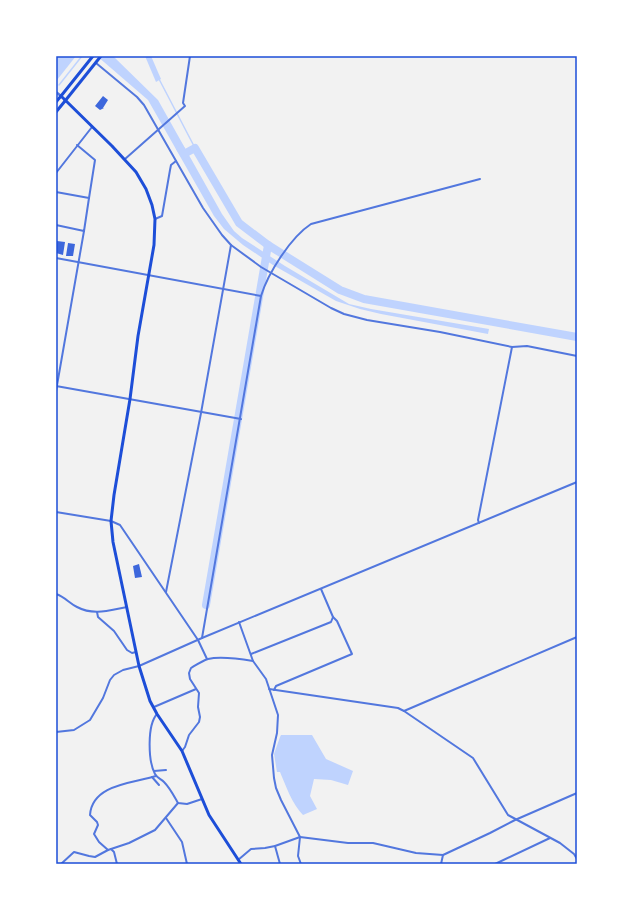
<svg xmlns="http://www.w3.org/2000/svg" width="633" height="920" font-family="'Alegreya Sans',sans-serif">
<rect width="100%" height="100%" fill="#f2f2f2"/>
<!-- water -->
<g fill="#bfd3fe">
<path d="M56,56H76L57,80L56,79Z"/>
<path d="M97,56H113L158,100L222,214L234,231L242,238L285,266L349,304L371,309L489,329L488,334L381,314L360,309L336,301L273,265L243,245L224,229L214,216L148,100Z"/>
<path d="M145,56H151L161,79L156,82Z"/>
<path d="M281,735H312L326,759L353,771L348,785L331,780L314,779L310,796L317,809L303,815C292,804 286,786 280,772H277L274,754L280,737Z"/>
</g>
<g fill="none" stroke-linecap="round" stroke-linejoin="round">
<!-- stream -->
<g stroke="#bfd3fe" stroke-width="1.5">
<path d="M159,79L195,148"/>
<path d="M59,85L82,56"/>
</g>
<!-- river -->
<g stroke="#bfd3fe" stroke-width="8">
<path d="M180,148L184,154L195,148L239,223L268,245L340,290L364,299L577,337"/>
<path d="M206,605L268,245"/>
</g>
</g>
<!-- building -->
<g fill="#3d67dc">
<path d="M103,96L108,100L103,108H104L100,110L95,106Z"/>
<path d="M57,241L65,242L63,255L56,253Z"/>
<path d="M68,243L75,244L73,256H66Z"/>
<path d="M139,564L142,577L135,578L133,566Z"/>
</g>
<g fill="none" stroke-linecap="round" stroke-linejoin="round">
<!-- minor -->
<g stroke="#5277de" stroke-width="2">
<path d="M96,63L137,97L144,105L203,208L222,235L231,245L261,267L331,308L344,314L367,320L440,332L512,347L527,346L577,356"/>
<path d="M77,145L95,160L89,198"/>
<path d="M125,159L185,106L183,103L190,56"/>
<path d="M56,173L92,127"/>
<path d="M56,192L89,198L84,231L56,225"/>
<path d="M155,219L162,216L170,170L171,165L176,161"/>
<path d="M56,258L261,296"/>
<path d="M56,386L241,419"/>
<path d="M56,391L84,231"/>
<path d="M56,512L111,521L120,525L198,640L207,659"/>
<path d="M479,523L478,520L512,347"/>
<path d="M166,592L201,413L231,245"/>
<path d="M56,594C65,597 69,603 77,607C94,616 110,610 127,607"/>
<path d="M97,612L98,617L114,631L127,650L132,653L136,652"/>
<path d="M239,622L253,661"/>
<path d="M202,638L261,296C268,273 291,237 311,224L480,179"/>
<path d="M251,654L331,622L333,617"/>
<path d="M269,689L398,708L404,711L473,758L508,815L560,843L574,854L577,859"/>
<path d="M274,690L276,686L352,654L337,621L333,617L321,589"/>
<path d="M154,707L196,689"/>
<path d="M404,711L577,637"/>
<path d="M157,714C147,725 148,761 155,774C157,778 161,779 164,782C170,788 174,796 178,803L187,804L202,799"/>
<path d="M56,732L74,730L90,720L103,698L110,680L114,675L123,670L139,666L202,638L577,482"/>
<path d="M182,751L185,747L189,735L199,722L200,717L198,707L199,693L190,679L189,673L191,668C196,665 202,661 208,659C220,656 241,659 253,661L266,679L278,715L277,733L272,755L274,778L276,788L281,800L300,837L298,856L301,864"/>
<path d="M154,771L166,770"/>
<path d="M152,777L159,785"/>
<path d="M166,818L182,842L187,864"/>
<path d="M275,846L280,864"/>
<path d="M111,849L114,852L117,864"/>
<path d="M108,850L99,842L94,834L98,825L97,822L90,815C92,784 134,783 156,776"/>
<path d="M238,860L251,849L265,848L275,846L300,837L348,843H373L416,853L443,855L490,833L515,820L577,793"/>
<path d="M61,864L74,852L89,856L95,857L108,850L129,843L155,830L178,803"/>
<path d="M441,864L443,855"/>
<path d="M495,864L550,838"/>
</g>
<!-- tertiary -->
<path stroke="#5277de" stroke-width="2.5" d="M56,92L61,96"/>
<!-- secondary -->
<g stroke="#1d4ed8" stroke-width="3">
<path d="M56,102L61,96"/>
<path d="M56,112L65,101"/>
</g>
<!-- primary -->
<g stroke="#1d4ed8" stroke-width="3">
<path d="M93,56L61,96L112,146L136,172L146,189L152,205L155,219L154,245L138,336L130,399L114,495L111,521L113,542L139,666L150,701L157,714L182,751L209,815L241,864"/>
<path d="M65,101L101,56"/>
</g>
</g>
<!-- border -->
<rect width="633" height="920" fill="none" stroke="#ffffff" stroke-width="114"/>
<rect x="57" y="57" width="519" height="806" fill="none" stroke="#1d4ed8" stroke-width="1.5"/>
</svg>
